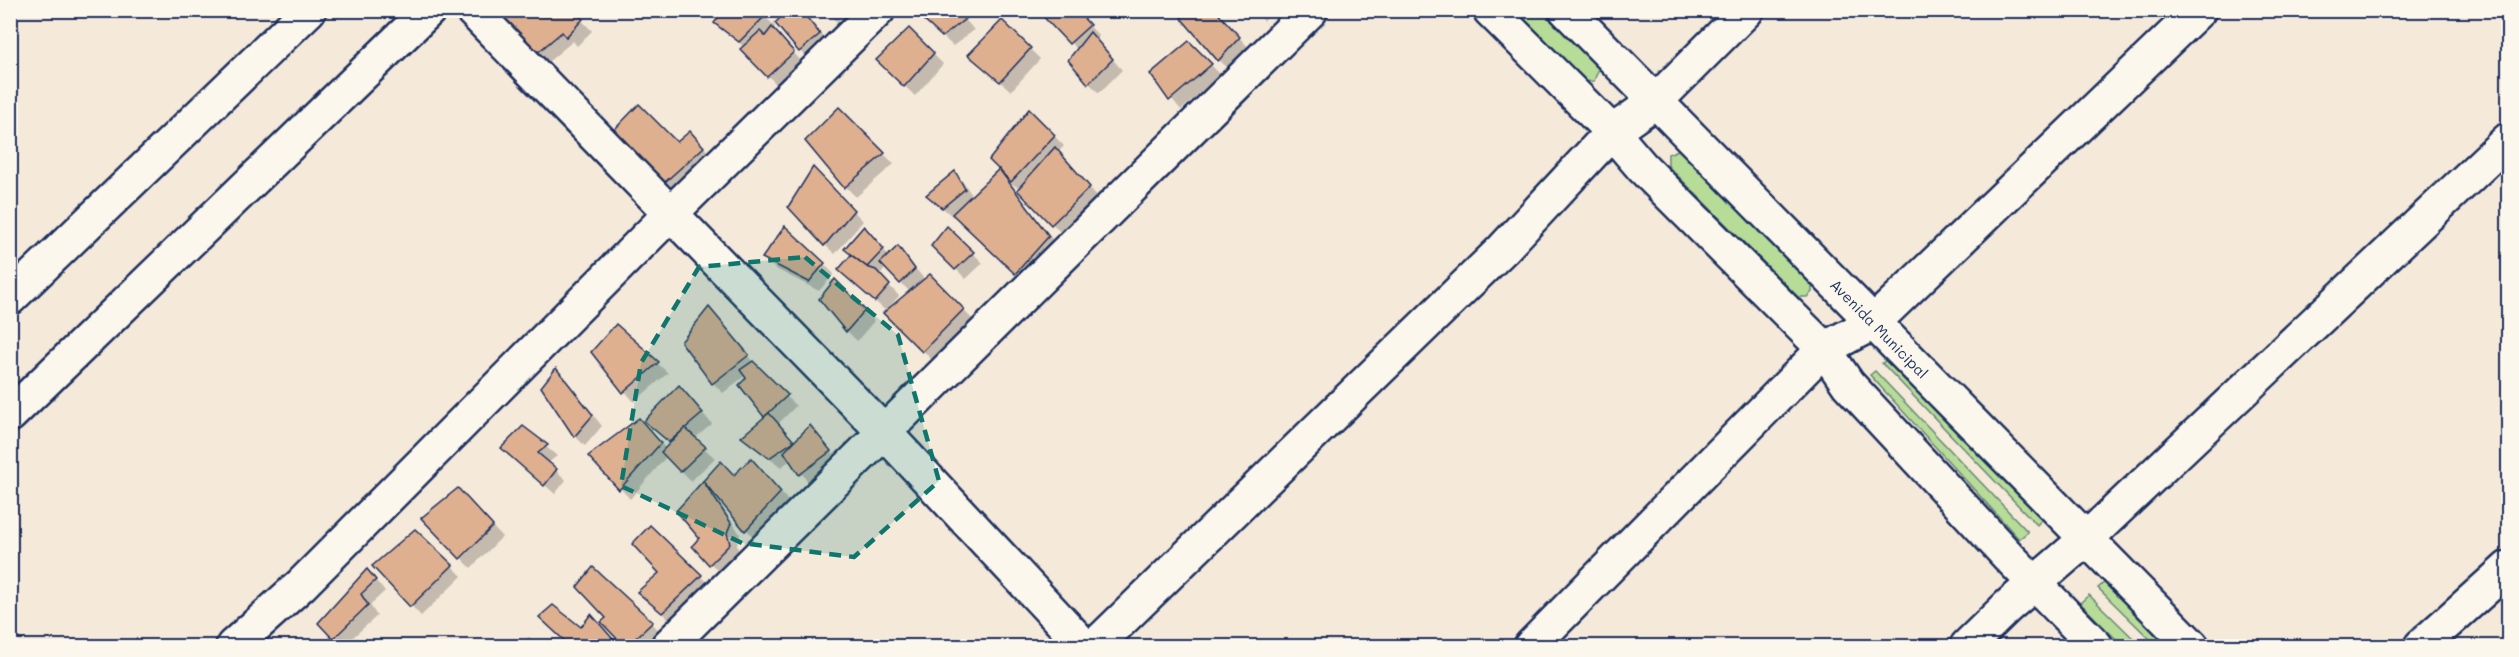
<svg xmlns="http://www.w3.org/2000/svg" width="2519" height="657" font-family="Mali,sans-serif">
<rect width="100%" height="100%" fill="#f5e9da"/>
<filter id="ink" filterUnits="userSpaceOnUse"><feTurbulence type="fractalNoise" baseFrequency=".0167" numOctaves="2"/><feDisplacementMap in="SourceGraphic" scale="12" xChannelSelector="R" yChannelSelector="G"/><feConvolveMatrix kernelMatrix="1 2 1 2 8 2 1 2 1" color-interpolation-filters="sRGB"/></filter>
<g filter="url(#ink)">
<!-- green -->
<g fill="#b7dc97" stroke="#69867a" stroke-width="1.5">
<path d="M1512,11H1542L1599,68L1594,81L1584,82Z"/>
<path d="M1678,150L1682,151L1812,283V292L1807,297H1798L1668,166V154Z"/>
<path d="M1887,359L2046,515L2037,525L1882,363Z"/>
<path d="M1875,371L2028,532L2019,539L1870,375Z"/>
<path d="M2106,581L2174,646H2157L2098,588Z"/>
<path d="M2089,595L2141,646H2123L2080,603Z"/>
</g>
<!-- shadow -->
<g fill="#0003" fill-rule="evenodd">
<path d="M572,10L592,31L577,46L573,41L548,62L503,18Z"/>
<path d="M757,10L775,26L772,29L803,63L778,86L742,49L744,47L716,23Z"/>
<path d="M823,10H849L837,22Z"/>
<path d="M957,10L974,30L953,46L930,25Z"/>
<path d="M1039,10H1074L1099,36L1095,39L1122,70L1099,93L1089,83L1078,50Z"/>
<path d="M1214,10L1249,48L1229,69L1219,60Z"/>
<path d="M1253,10H1275L1264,21Z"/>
<path d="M805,15L829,44L810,61L800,51Z"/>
<path d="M1002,22L1040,59L1011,91L970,55Z"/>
<path d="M909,30L943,64L915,96L888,70Z"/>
<path d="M1189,43L1221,75L1181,110L1152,74Z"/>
<path d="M839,109L894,164L856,197L846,187Z"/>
<path d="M1030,111L1064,146L1058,152L1099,198L1062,234L1020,189L1008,181L1058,247L1026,283L955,215L953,217L928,195L954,173L964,183L973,197L1001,170Z"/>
<path d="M615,131L677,144L700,143L713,157L676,191Z"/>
<path d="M813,169L863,221L835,254L825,245Z"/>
<path d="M786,228L834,274L819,291L774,268L764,258Z"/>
<path d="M947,228L983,263L966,279L933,246Z"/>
<path d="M874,238L889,256L898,248L925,280L930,276L973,320L933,361L887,312L840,270ZM886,268L910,292L892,308L890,306L899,296L879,275Z"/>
<path d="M845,291L874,321L857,341L847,331Z"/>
<path d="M718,319L757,367L796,406L778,424L795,443L820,437L840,462L810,484L791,460L781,467L743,437L766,417L741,385L748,378L746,375L723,393L713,383L683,342Z"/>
<path d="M617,326L668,373L634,402L593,352Z"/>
<path d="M565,380L602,426L585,446L575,436L543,387Z"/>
<path d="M689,397L712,424L694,439L715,458L691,481L667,456L630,499L591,456L649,430L666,449L671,444L646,421Z"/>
<path d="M523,428L557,456L548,463L566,480L555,494L513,457Z"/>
<path d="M721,463L734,477L761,470L790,503L756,540L721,502L720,503L740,534L737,544L739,555L720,573L694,546L701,538L678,511Z"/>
<path d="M468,500L502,537L471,568L423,518Z"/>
<path d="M650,528L711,586L673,623L639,592L661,573Z"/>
<path d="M374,566H452L462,576L421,616Z"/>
<path d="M367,571L385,591L370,605L377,616L343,646L320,623Z"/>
<path d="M608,618L652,623L661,633L648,646H626L603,622Z"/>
<path d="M601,626L619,646H572L551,627L581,630Z"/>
<path d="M529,637L538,646H515Z"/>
<path d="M291,641L296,646H286Z"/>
</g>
<!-- building -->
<g fill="#dfb090" stroke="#1b2f5e" stroke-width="1.5">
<path d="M509,10H574L583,19L566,37L562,32L537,53L501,18Z"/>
<path d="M724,10H760L766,15L739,42L714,23Z"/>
<path d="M788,10H801L820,34L799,52L775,23Z"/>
<path d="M923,10H958L965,19L942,37L918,15Z"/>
<path d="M1037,10H1076L1090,25L1069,44Z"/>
<path d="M1190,10H1215L1240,37L1218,61L1181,18Z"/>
<path d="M1002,20L1031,48L1000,82L968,55Z"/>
<path d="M772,27L794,52L767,77L740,49L760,31L765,36Z"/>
<path d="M909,28L934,53L904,87L876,60Z"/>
<path d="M1090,32L1113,59L1088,84L1068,60Z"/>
<path d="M1189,41L1212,64L1169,101L1150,74Z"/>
<path d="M639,104L677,142L690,131L704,147L665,182L613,131Z"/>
<path d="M839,107L885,153L844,188L805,141Z"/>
<path d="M1029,109L1055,135L1011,182L989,160Z"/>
<path d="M1055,147L1090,187L1051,225L1017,190Z"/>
<path d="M813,167L854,210L824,246L788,207Z"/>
<path d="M999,169L1049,236L1015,274L952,214Z"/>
<path d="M955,171L965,189L942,208L926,195Z"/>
<path d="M785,226L825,263L809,282L762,258Z"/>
<path d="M864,226L884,249L867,267L844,249Z"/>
<path d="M947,226L974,252L955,270L931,246Z"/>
<path d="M898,246L915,269L900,284L880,263Z"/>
<path d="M851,255L867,267L876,270L890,285L875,302L838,270Z"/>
<path d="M930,274L964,309L922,352L883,313Z"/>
<path d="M835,279L865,310L846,332L819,299Z"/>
<path d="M709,307L749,355L712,384L681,342Z"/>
<path d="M616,324L659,362L623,393L591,352Z"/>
<path d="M753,361L788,395L764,417L739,385L746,378L740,370Z"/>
<path d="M556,368L593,415L574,437L541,387Z"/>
<path d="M679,385L703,413L669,442L644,421Z"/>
<path d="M769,413L794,441L769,458L741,437Z"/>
<path d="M639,418L661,443L619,490L588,456Z"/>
<path d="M810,425L831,451L799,475L784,452Z"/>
<path d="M523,426L548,445L538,453L557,469L544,486L501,448Z"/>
<path d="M685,428L706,447L680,472L661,452Z"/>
<path d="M751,458L781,492L745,531L703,481L721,461L734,475Z"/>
<path d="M703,481L731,523L727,533L730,544L709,565L692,546L699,538L676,511Z"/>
<path d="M458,488L493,526L460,559L421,518Z"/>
<path d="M650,525L702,575L662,613L637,592L659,573L632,544Z"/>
<path d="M415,529L453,565L410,607L372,566Z"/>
<path d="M593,567L653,622L627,646H624L601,622L606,618L577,587Z"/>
<path d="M367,569L376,580L361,594L368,605L333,639L318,623Z"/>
<path d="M553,605L581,627L591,614L619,646H570L539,617Z"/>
</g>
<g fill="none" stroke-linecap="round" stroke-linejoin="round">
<!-- street casing -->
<g stroke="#1b2f5e" stroke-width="38">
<g id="street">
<path d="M472,10L884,432L1084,646"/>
<path d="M10,298L309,10"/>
<path d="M10,415L429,10"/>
<path d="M233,646L301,585L670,214L878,10"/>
<path d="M668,646L1311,10"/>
<path d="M1095,646L1503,249L1612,132L1656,101L1747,10"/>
<path d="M1531,646L1824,349L1873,323L2199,10"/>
<path d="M1967,646L2008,606L2085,540L2508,140"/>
<path d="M2421,646L2508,568"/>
</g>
</g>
<!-- secondary casing -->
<g stroke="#1b2f5e" stroke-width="38">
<g id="secondary">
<path d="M1490,10L1612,132L1642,167L1824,349L1848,384L2009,557L2096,646"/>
<path id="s1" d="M1566,10L2192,646"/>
</g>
</g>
<!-- street -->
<use href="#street" stroke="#fbf7ec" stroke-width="33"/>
<!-- secondary -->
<use href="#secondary" stroke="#fbf7ec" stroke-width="33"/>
</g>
</g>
<!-- marked area -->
<path fill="#0f766e" fill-opacity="0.2" stroke="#0f766e" stroke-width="4.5" stroke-dasharray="12 8" stroke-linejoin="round" d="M805,257L898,335L939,481L854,557L742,543L621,486L641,363L699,267Z"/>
<g text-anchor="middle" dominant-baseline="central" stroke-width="5" stroke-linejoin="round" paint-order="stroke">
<!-- street labels -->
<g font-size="15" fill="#1b2f5e" stroke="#fbf7ec">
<text stroke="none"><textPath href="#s1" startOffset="447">Avenida Municipal</textPath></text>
</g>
</g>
<!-- margin -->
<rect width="2519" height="657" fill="none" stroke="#fbf7ec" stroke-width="36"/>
<rect x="18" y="18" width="2483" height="621" fill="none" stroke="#1b2f5e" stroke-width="2" filter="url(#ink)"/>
</svg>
